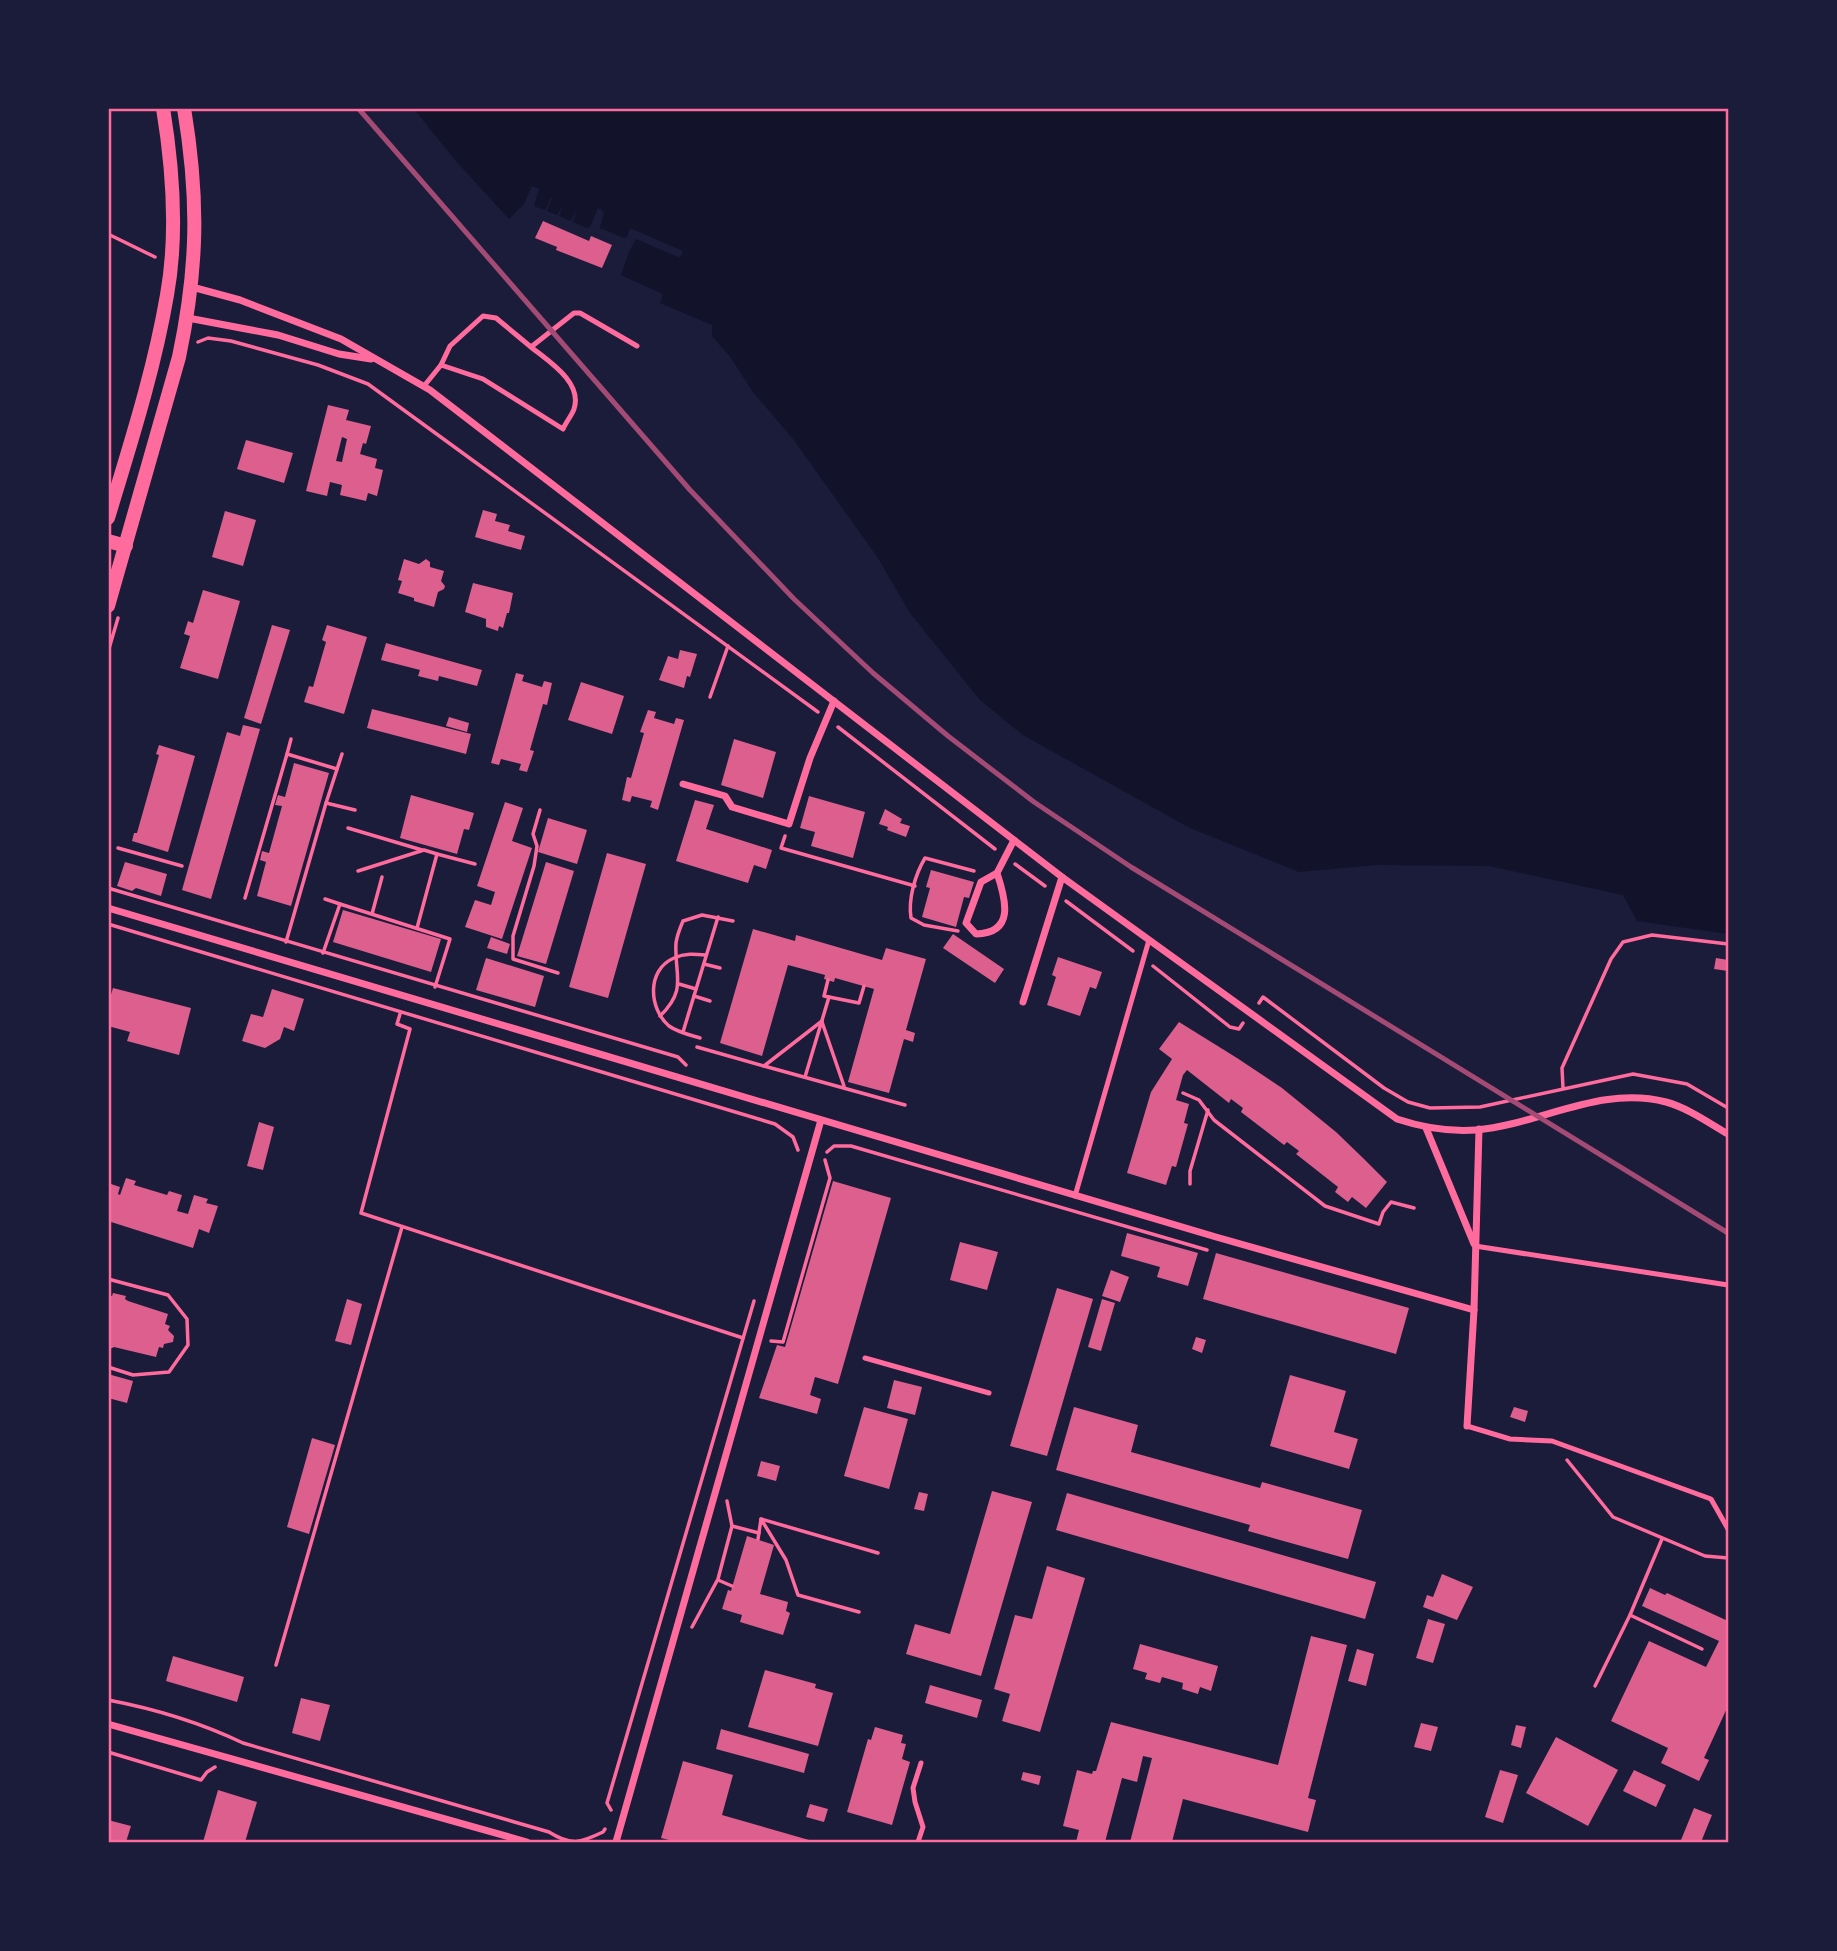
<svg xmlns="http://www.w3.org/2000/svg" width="1837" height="1951" font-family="'PT Sans',sans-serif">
<rect width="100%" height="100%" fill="#1b1b3a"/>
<!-- water -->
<path fill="#12122b" d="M414,109H1728V934L1637,921L1623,895L1489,866L1376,865L1299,872L1190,828L1023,735L980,700L910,613L878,558L793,439L753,392L731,358L712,336V325L660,303L663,294L621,275L630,249L524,204L509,219L455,160Z"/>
<!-- pier -->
<path fill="#1b1b3a" d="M532,186L539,189L534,206L545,210L551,197L552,198L547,211L557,215L564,204L559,216L571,221L577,209L573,222L587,228L590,227L598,208L604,212L600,228L624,238L627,237L630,228L683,251L680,258L636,239L630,250L593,233L591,236L522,208Z"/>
<!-- building -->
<g fill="#dd5f8e" fill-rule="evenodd">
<path d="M543,221L589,241L591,236L612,245L602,268L556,250L557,247L535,238Z"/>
<path d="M328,405L349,410L346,420L371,426L366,444L363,443L360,454L377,459L375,468L383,470L377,496L368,493L366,501L340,495L342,485L330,482L327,496L306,491ZM342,437L347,439L342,462L336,461Z"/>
<path d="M246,440L293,453L284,483L237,469Z"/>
<path d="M483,510L497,514L495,521L510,525L508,531L525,536L521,550L475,537Z"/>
<path d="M225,511L256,520L243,566L212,557Z"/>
<path d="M404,559L419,564L426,559L430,562V567L444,571L441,581L445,586L444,589L438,592L434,607L414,601V598L398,593L402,581L398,580Z"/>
<path d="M473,583L513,593L509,613H507L503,628L499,626L498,631L486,627V619L465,612Z"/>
<path d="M203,590L240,601L218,679L180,668L190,636L184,634L188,621L193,623Z"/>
<path d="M272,625L290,630L261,724L244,718Z"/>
<path d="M327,625L367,637L344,714L304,702L309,686L313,687L326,642L322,640Z"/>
<path d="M386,643L482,670L477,686L439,676L438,681L418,676L420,670L381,660Z"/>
<path d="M680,650L697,654L690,677L687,676L684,688L659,680L668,656L678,659Z"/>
<path d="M516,673L524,675L522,681L542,687L544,681L552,683L547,705L543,704L530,750L534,751L527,772L519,770L521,764L501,759L499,765L491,763Z"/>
<path d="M581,682L624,696L612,734L568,720Z"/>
<path d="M372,709L471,734L466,754L367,728Z"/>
<path d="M648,710L656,712L654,718L674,724L676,718L684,720L658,810L650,807L652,801L632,796L630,802L622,800L627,777L631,778L644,733L640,732Z"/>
<path d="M449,717L469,723L467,732L446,726Z"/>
<path d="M243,725L260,729L211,899L182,890L227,732L240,736Z"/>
<path d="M734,739L776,752L763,798L721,785Z"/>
<path d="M159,745L195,756L168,852L132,841L134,833H137L159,755L156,754Z"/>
<path d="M294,763L329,773L291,906L257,896L266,862L260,860L262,851L269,853L282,806L275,805L278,795L285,797Z"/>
<path d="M411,795L474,813L469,830L464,829L457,854L400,838Z"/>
<path d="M809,796L865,812L853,858L811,846L815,832L800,828Z"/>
<path d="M695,800L714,805L706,829L772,850L766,869L754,865L748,883L676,861Z"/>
<path d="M505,802L523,808L512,841L532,848L502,939L465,927L475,900L491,905L495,892L477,886Z"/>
<path d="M885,809L902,819L900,823L910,826L906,837L887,830L888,827L879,824Z"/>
<path d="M548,818L587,830L577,864L538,852Z"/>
<path d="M607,853L646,864L608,998L569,987Z"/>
<path d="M125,862L167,874L161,896L136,888L132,891L117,886Z"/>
<path d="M546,862L574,871L546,964L517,956Z"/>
<path d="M931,870L974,882L969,898L964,897L956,927L922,917L930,888L926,887Z"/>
<path d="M343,910L441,939L431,972L333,942Z"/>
<path d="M753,929L795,941L796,935L882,960L886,948L926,959L906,1030L915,1033L913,1042L904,1039L889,1093L848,1082L874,989L835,978L834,982L824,979L825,975L788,965L762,1056L720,1043Z"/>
<path d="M953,934L1004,969L995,983L943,948Z"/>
<path d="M491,937L510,944L507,954L487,948Z"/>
<path d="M1058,957L1102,972L1096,989L1090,987L1080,1016L1047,1005L1056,977L1052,975Z"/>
<path d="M486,958L544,976L535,1007L476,990Z"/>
<path d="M1716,958L1728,960V971L1714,969Z"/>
<path d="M113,988L191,1008L179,1055L127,1041L130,1032L108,1026V1005Z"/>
<path d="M272,989L304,999L294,1031L284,1027L280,1039L265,1048L242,1041L251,1014L263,1017Z"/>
<path d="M1179,1022L1237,1058L1282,1088L1336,1132L1363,1158L1387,1182L1366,1208L1352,1197L1348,1202L1335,1192L1338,1187L1296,1154L1299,1151L1287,1142L1284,1145L1241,1112L1243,1108L1231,1099L1229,1103L1187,1070L1183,1075L1176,1100L1189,1104L1184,1123L1188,1124L1176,1167L1172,1166L1166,1185L1127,1173L1151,1092L1172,1059L1159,1049Z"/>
<path d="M259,1122L274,1127L263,1170L247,1166Z"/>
<path d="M126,1178L136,1181L134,1185L167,1195L169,1191L182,1195L177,1211L188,1214L194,1195L208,1199L206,1203L218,1206L209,1233L199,1229L193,1248L108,1221V1183L120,1187L118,1194L120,1195Z"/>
<path d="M833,1181L891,1198L838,1384L815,1377L810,1395L821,1399L817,1414L759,1398L777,1345L785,1347Z"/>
<path d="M1127,1233L1198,1253L1188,1286L1157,1277L1160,1267L1121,1256Z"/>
<path d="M960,1242L998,1252L987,1290L950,1280Z"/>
<path d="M1216,1253L1409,1308L1396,1354L1203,1299Z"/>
<path d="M1111,1270L1129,1277L1120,1302L1102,1296Z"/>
<path d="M1057,1288L1093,1299L1047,1456L1010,1446Z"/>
<path d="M113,1293L126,1296L125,1299L128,1301L168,1314L165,1324L170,1326L168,1330L174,1336L173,1342L164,1344L163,1348L159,1347L156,1357L114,1347L108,1350V1295L112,1296Z"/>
<path d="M347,1299L362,1304L351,1345L335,1341Z"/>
<path d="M1102,1299L1115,1303L1101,1351L1088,1347Z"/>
<path d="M1196,1337L1206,1340L1202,1353L1192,1349Z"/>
<path d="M108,1374L133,1381L127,1403L108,1398Z"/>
<path d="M1290,1375L1346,1391L1334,1432L1358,1439L1349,1469L1270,1446Z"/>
<path d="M894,1380L922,1387L915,1415L887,1408Z"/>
<path d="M864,1407L908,1419L889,1489L844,1476Z"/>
<path d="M1074,1407L1138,1425L1131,1452L1260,1488L1262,1482L1362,1510L1348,1559L1248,1531L1250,1525L1056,1470Z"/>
<path d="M1514,1407L1528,1411L1525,1422L1510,1417Z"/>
<path d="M312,1438L335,1445L309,1534L287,1527Z"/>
<path d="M761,1461L780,1466L776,1481L757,1476Z"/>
<path d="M992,1491L1032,1502L981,1676L906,1654L915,1624L950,1634Z"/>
<path d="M919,1492L928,1494L924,1511L914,1509Z"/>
<path d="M1067,1493L1376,1582L1365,1619L1056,1530Z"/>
<path d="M747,1536L774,1545L760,1594L788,1602L786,1611L790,1613L783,1635L740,1622L742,1615L722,1609L728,1590L731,1591Z"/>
<path d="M1047,1566L1085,1578L1040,1732L1002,1721L1010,1694L994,1689L1015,1615L1032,1619Z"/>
<path d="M1442,1574L1473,1587L1457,1620L1423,1607L1427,1595L1433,1597Z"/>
<path d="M1650,1588L1665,1595L1667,1593L1728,1621V1706L1704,1758L1709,1760L1699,1781L1661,1763L1668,1748L1611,1721L1649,1641L1706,1667L1719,1641L1642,1606Z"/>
<path d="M1428,1619L1445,1624L1433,1663L1416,1658Z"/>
<path d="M1311,1636L1347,1645L1308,1798L1316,1800L1308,1832L1183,1799L1172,1842H1130L1152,1758L1143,1756L1137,1782L1122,1778L1105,1842H1076L1079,1830L1063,1826L1077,1770L1092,1774L1093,1771H1096L1111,1722L1278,1765Z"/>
<path d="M1140,1644L1218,1666L1211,1691L1200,1687L1198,1694L1182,1689L1183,1683L1162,1677L1160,1683L1145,1679L1147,1673L1133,1669Z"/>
<path d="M1357,1649L1374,1654L1366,1686L1348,1681Z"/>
<path d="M173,1656L244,1677L237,1702L166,1681Z"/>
<path d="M765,1670L816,1684L815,1688L833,1693L818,1746L748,1727Z"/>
<path d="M930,1685L982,1700L977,1718L925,1703Z"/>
<path d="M301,1698L330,1705L320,1741L292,1733Z"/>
<path d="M1421,1723L1438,1727L1431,1751L1414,1747Z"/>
<path d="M1516,1725L1526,1727L1521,1748L1511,1745Z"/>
<path d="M875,1727L903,1735L901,1743L906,1744L902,1759L910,1762L892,1825L847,1812L868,1739L871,1740Z"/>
<path d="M721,1729L809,1754L804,1773L716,1749Z"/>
<path d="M1556,1737L1618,1770L1588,1826L1526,1793Z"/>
<path d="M683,1761L733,1775L722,1815L816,1842H677L661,1838Z"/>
<path d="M1500,1770L1518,1775L1503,1823L1485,1817Z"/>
<path d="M1634,1770L1666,1785L1656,1807L1623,1791Z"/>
<path d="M1023,1772L1041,1776L1039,1785L1021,1780Z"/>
<path d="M218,1790L257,1802L245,1842H203Z"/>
<path d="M810,1804L828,1809L824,1822L806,1817Z"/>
<path d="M1694,1808L1712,1815L1701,1842H1689L1681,1840Z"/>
<path d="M108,1820L131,1826L126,1842H108Z"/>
</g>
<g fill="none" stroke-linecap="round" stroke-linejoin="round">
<!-- path -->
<g stroke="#ff6b9d" stroke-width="3.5">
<path d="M108,234L155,257"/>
<path d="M198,342L208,338L231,341L318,365L368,384L818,712"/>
<path d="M108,652L118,618"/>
<path d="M710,697L728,646"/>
<path d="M838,727L995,849"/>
<path d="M287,754L291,739"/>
<path d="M342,754L326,803L355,810"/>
<path d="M540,810L533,834L537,846L534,866L513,936V959L558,973"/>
<path d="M348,828L422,850"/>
<path d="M785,836L781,848L915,886"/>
<path d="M118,848L182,866"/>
<path d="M437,854L475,864"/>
<path d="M1015,864L1045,886"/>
<path d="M358,871L424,850L437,854L417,928"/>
<path d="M108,888L678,1057L686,1065"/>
<path d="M245,898L287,754L337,769"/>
<path d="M325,899L340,904"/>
<path d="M1066,901L1133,951"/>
<path d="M372,914L382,877"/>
<path d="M108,924L775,1124L793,1137L798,1150"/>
<path d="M958,931L924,925L911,918C908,899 915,875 925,858L974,871"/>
<path d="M286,942L326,803"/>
<path d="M323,953L340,904L450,939L435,987"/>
<path d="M704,964L720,968"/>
<path d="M1153,966L1230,1027L1239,1029L1243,1023"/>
<path d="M679,984L696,989"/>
<path d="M694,996L710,1001"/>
<path d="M829,997L859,1003L864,986"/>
<path d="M1259,1003L1263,997L1384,1088L1408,1102L1430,1108L1480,1107L1633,1074L1687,1084L1728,1108"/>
<path d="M400,1014L397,1024L410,1029L361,1213L743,1338"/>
<path d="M660,1016C688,989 674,975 676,943C677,935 680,928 683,921L702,915L733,921"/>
<path d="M822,1022L844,1086"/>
<path d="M683,1032L718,917"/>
<path d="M700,1038C690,1035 677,1032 669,1026C649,1009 646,970 674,958C685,953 695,954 706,955"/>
<path d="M697,1047L764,1066L822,1021"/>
<path d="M764,1066L905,1105"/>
<path d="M805,1077L829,997L824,996L828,980"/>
<path d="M1563,1088L1562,1068L1611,959L1623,942L1652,935L1728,944"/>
<path d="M1183,1093L1199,1100L1214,1120L1325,1206L1379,1224L1383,1212L1391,1202L1414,1208"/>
<path d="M827,1152L834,1146H851L1207,1250"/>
<path d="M1190,1184V1171L1208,1110"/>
<path d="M108,1279L168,1295L187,1319L188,1345L169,1372L133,1375L108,1367"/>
<path d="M771,1341L783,1342L830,1178L825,1160"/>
<path d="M1567,1460L1613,1517L1705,1556L1728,1558"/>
<path d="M727,1501L732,1526L759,1533"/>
<path d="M761,1519L786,1560L798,1595L859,1612"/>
<path d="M758,1539L761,1519L878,1553"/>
<path d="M1662,1539L1630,1615L1702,1649"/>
<path d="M718,1580L732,1586"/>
<path d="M692,1627L718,1579L732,1526"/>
<path d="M276,1665L402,1227"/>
<path d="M1595,1686L1630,1615"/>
<path d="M108,1700C156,1709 199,1722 243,1743L549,1832C571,1846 580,1843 603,1832L605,1829"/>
<path d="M108,1752L201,1780L207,1772L215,1767"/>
<path d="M611,1810L607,1803L754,1301"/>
</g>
<!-- service -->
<g stroke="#ff6b9d" stroke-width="5">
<path d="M441,365L450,346L483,316L496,318L531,347"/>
<path d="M424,386L441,365L483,379L563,429C566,422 572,415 574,409C583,382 548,361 531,347L574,313H580L637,346"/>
<path d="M1075,1196L1149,940"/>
<path d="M1475,1246L1728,1285"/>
<path d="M865,1358L989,1393"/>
<path d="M1467,1426L1510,1439L1552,1441L1711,1499L1728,1529"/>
<path d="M918,1842L923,1827L915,1802L913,1788L921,1763"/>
</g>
<!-- minor -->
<g stroke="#ff6b9d" stroke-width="7">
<path d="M192,287L240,300L341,339L430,390L1062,877L1397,1119C1424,1128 1448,1132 1476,1130C1541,1124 1600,1085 1666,1102C1688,1108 1709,1123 1728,1134"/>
<path d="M188,318L278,335L339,354L371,359"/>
<path d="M683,784L725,796L732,807L789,824L810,758L834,701"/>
<path d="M997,873C1006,900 1015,933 976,934L966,923L981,882L997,873L1014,840"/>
<path d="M108,908L1216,1237L1474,1310"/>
<path d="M1023,1002L1062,877"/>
<path d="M1426,1128L1474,1244"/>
<path d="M1467,1426L1474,1310L1479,1129"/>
<path d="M108,1724L527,1842"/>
<path d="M616,1842L821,1120"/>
</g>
<!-- secondary -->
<g stroke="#ff6b9d" stroke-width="14">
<path d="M108,518C130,445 154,371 167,295C178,234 173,169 163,108"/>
<path d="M108,541L126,546"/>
<path d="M108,606L179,357C198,267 199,199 184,108"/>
</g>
<!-- rail -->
<path stroke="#a44b75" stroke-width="5" d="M358,108L690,490L794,599L873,673L948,736L1034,802L1131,867L1728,1233"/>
</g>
<!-- border -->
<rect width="1837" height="1951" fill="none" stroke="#1b1b3a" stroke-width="220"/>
<rect x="110" y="110" width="1617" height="1731" fill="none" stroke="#ff6b9d" stroke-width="2.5"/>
</svg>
